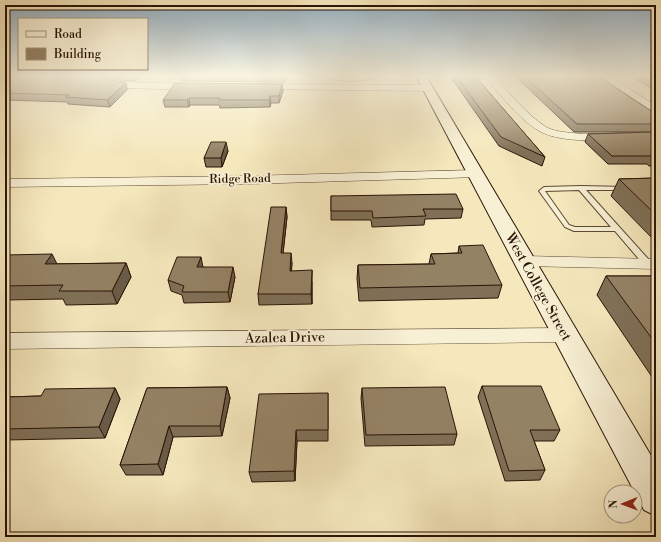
<svg xmlns="http://www.w3.org/2000/svg" width="661" height="542" font-family="'Libre Bodoni',serif">
<rect width="100%" height="100%" fill="#f5e8bd"/>
<filter id="stains"><feTurbulence type="fractalNoise" baseFrequency=".005" numOctaves="4"/><feColorMatrix values="0 0 0 0 .2 0 0 0 0 .09 0 0 0 0 .02 0 0 0 .5 -.17"/></filter>
<radialGradient id="worn" r=".72"><stop offset=".6" stop-color="#630" stop-opacity="0"/><stop offset="1" stop-color="#630" stop-opacity=".3"/></radialGradient>
<g fill="none" stroke-linecap="round" stroke-linejoin="round">
<!-- lane casing -->
<g stroke="#5d4834" stroke-width="2">
<g id="lane">
<path d="M325,76L351,78L378,76C366,82 336,83 325,76Z"/>
<path d="M581,186L627,187L628,188L625,190H586L650,261L651,263L650,265H644L615,231H574L565,227L539,191L544,187ZM579,190L611,227H575L569,225L545,191Z"/>
</g>
</g>
<!-- street casing -->
<g stroke="#5d4834" stroke-width="1">
<g id="street">
<path d="M72,76H88L121,82L195,84L199,87L195,90L121,88L76,78Z"/>
<path d="M485,76H493C510,93 526,114 546,127C565,138 632,133 656,133V139C627,140 565,145 541,132C524,124 496,91 485,76Z"/>
<path d="M601,76H610L656,106V113L653,112Z"/>
<path d="M259,84L428,85L432,88L428,91L256,89L255,87L256,85Z"/>
<path d="M476,170L480,171L482,174L480,177L247,184L5,187V179L247,176Z"/>
<path d="M524,256L656,259V269L524,266L518,265L516,261L518,257Z"/>
<path d="M565,328L572,330L575,335L572,340L565,342L5,349V333Z"/>
</g>
</g>
<!-- secondary casing -->
<g stroke="#2a1306" stroke-width="2">
<path id="secondary" d="M416,76H426L656,464V516L644,510Z"/>
</g>
<!-- lane -->
<use href="#lane" fill="#f8f0d4" fill-rule="evenodd"/>
<!-- street -->
<use href="#street" fill="#f8f0d4" fill-rule="evenodd"/>
<!-- secondary -->
<use href="#secondary" fill="#f8f0d4" fill-rule="evenodd"/>
</g>
<!-- wall -->
<g fill="#7f7057" stroke="#2a1306">
<path d="M5,76L126,83L127,90L110,107L68,104L67,102L5,100Z"/>
<path d="M96,76H141L136,81L121,80Z"/>
<path d="M181,76H287L285,82L182,81Z"/>
<path d="M450,76H475L545,157L542,166L499,146Z"/>
<path d="M515,76H597L656,114V132H574Z"/>
<path d="M631,76H656V91Z"/>
<path d="M282,84L283,91L279,103H271L270,107L220,108L219,105H190L189,107H165L163,100Z"/>
<path d="M656,132V166H649L647,164H608L585,142L588,134Z"/>
<path d="M228,151L222,167H206L204,158Z"/>
<path d="M656,178V239H653L611,196L619,179Z"/>
<path d="M331,196L463,209L461,218L425,219L424,225L372,227L371,220H331Z"/>
<path d="M286,207L287,217L283,253L292,263L291,271L312,281V304L259,305L258,294Z"/>
<path d="M459,246L502,285L498,298L359,301L357,278L358,265L429,264L431,254L458,253Z"/>
<path d="M5,255L57,264L126,263L131,277L117,304L66,305L63,299L5,300Z"/>
<path d="M203,267L235,277L230,302L184,303L182,295L171,291L168,280Z"/>
<path d="M606,276H656V383L597,295Z"/>
<path d="M482,386L560,430L554,441H534L545,470L540,480L505,481L478,397Z"/>
<path d="M227,387L230,398L222,436L173,437L163,475H126L120,465L147,388Z"/>
<path d="M115,388L120,399L105,438L5,440V397L41,396Z"/>
<path d="M362,388L457,434L454,445L365,446L361,398Z"/>
<path d="M328,393V441H297L295,481L252,482L249,472Z"/>
</g>
<!-- shaded-wall -->
<g fill="#685b47" stroke="#2a1306">
<path d="M135,76H141L136,81Z"/>
<path d="M285,76H287L285,82Z"/>
<path d="M126,83L127,90L110,107L107,100Z"/>
<path d="M282,84L283,91L279,103V96Z"/>
<path d="M270,96L271,103L270,107L269,100Z"/>
<path d="M189,98L190,105L189,107L187,100Z"/>
<path d="M226,142L228,151L222,167L221,158Z"/>
<path d="M286,207L287,217L282,263L281,253Z"/>
<path d="M291,253L292,263L291,281L290,271Z"/>
<path d="M52,254L59,268L45,264Z"/>
<path d="M201,257L203,267L200,278L197,267Z"/>
<path d="M126,263L131,277L117,304L112,291Z"/>
<path d="M233,267L235,277L230,302L228,292Z"/>
<path d="M312,270V304L311,294Z"/>
<path d="M227,387L230,398L222,436L220,426Z"/>
<path d="M115,388L120,399L105,438L99,427Z"/>
<path d="M169,426L173,437L163,475L158,464Z"/>
<path d="M296,430L297,441L295,481L294,471Z"/>
</g>
<!-- building -->
<g fill="#948265" stroke="#2a1306">
<path d="M5,76H89L126,83L107,100L66,97L69,95L5,93Z"/>
<path d="M456,76H475L545,157L501,137Z"/>
<path d="M524,76H597L656,114V124H577Z"/>
<path d="M645,76H656V82Z"/>
<path d="M175,83L282,84L279,96H270L269,100H219L220,98H189L187,100H163Z"/>
<path d="M656,132V157H653L651,156H612L588,134Z"/>
<path d="M211,142H226L221,158H204Z"/>
<path d="M656,178V215L619,179Z"/>
<path d="M456,194L463,209H423L426,216L373,218L372,211H331V196Z"/>
<path d="M271,207H286L281,253H291L290,271L312,270L311,294H258Z"/>
<path d="M483,245L502,285L360,288L358,265L435,264L431,254L462,253L459,246Z"/>
<path d="M52,254L45,264L126,263L112,291H59L63,285L5,286V255Z"/>
<path d="M177,257H201L197,267H233L228,292H182L184,286L168,280Z"/>
<path d="M606,276H656V344Z"/>
<path d="M482,386H541L560,430H530L545,470L509,471Z"/>
<path d="M227,387L220,426H169L158,464L120,465L147,388Z"/>
<path d="M445,387L457,434L366,435L362,388Z"/>
<path d="M115,388L99,427L5,429V397L41,396L45,389Z"/>
<path d="M328,393V430H296L294,471L249,472L259,394Z"/>
</g>
<!-- sky -->
<linearGradient id="sky" x2="0" y2="1"><stop stop-color="#91acbe"/><stop offset="0.5" stop-color="#faf5e1"/><stop offset="1" stop-color="#faf5e1" stop-opacity="0"/></linearGradient>
<rect width="661" height="152" fill="url(#sky)"/>
<g text-anchor="middle" dominant-baseline="central" stroke-width="4" stroke-linejoin="round" paint-order="stroke">
<!-- far-street labels -->
<g font-size="12" fill="#2a1306" stroke="#f8f0d4">
<text transform="translate(240 179) rotate(-1)">Ridge Road</text>
</g>
<!-- street labels -->
<g font-size="14" fill="#2a1306" stroke="#f8f0d4">
<text transform="translate(538 287) rotate(61)">West College Street</text>
<text transform="translate(285 338) rotate(-1)">Azalea Drive</text>
</g>
</g>
<!-- margin -->
<rect width="661" height="542" fill="none" stroke="#f5e8bd" stroke-width="20"/>
<rect x="6" y="6" width="649" height="530" fill="none" stroke="#2a1306" stroke-width="2"/>
<rect x="10" y="10" width="641" height="522" fill="none" stroke="#2a1306"/>
<!-- legend -->
<rect x="18" y="18" width="130" height="52" fill="#f8f0d4" stroke="#a69882"/>
<rect x="26" y="31" width="20" height="6" fill="#f8f0d4" stroke="#a69882"/>
<text x="54" y="38" font-size="12" fill="#2a1306">Road</text>
<rect x="26" y="48" width="20" height="12" fill="#948265" stroke="#a69882"/>
<text x="54" y="58" font-size="12" fill="#2a1306">Building</text>
<!-- north arrow -->
<g transform="translate(623 504) rotate(269)"><circle r="19" fill="#f8f0d4" stroke="#a69882"/>
<path d="M0-3L7 15L0 10L-7 15Z" fill="#8f2418"/>
<text y="-6" font-size="11" font-weight="bold" text-anchor="middle" fill="#2a1306">N</text>
</g>
<rect width="100%" height="100%" filter="url(#stains)"/>
<rect width="100%" height="100%" fill="url(#worn)"/>
</svg>
